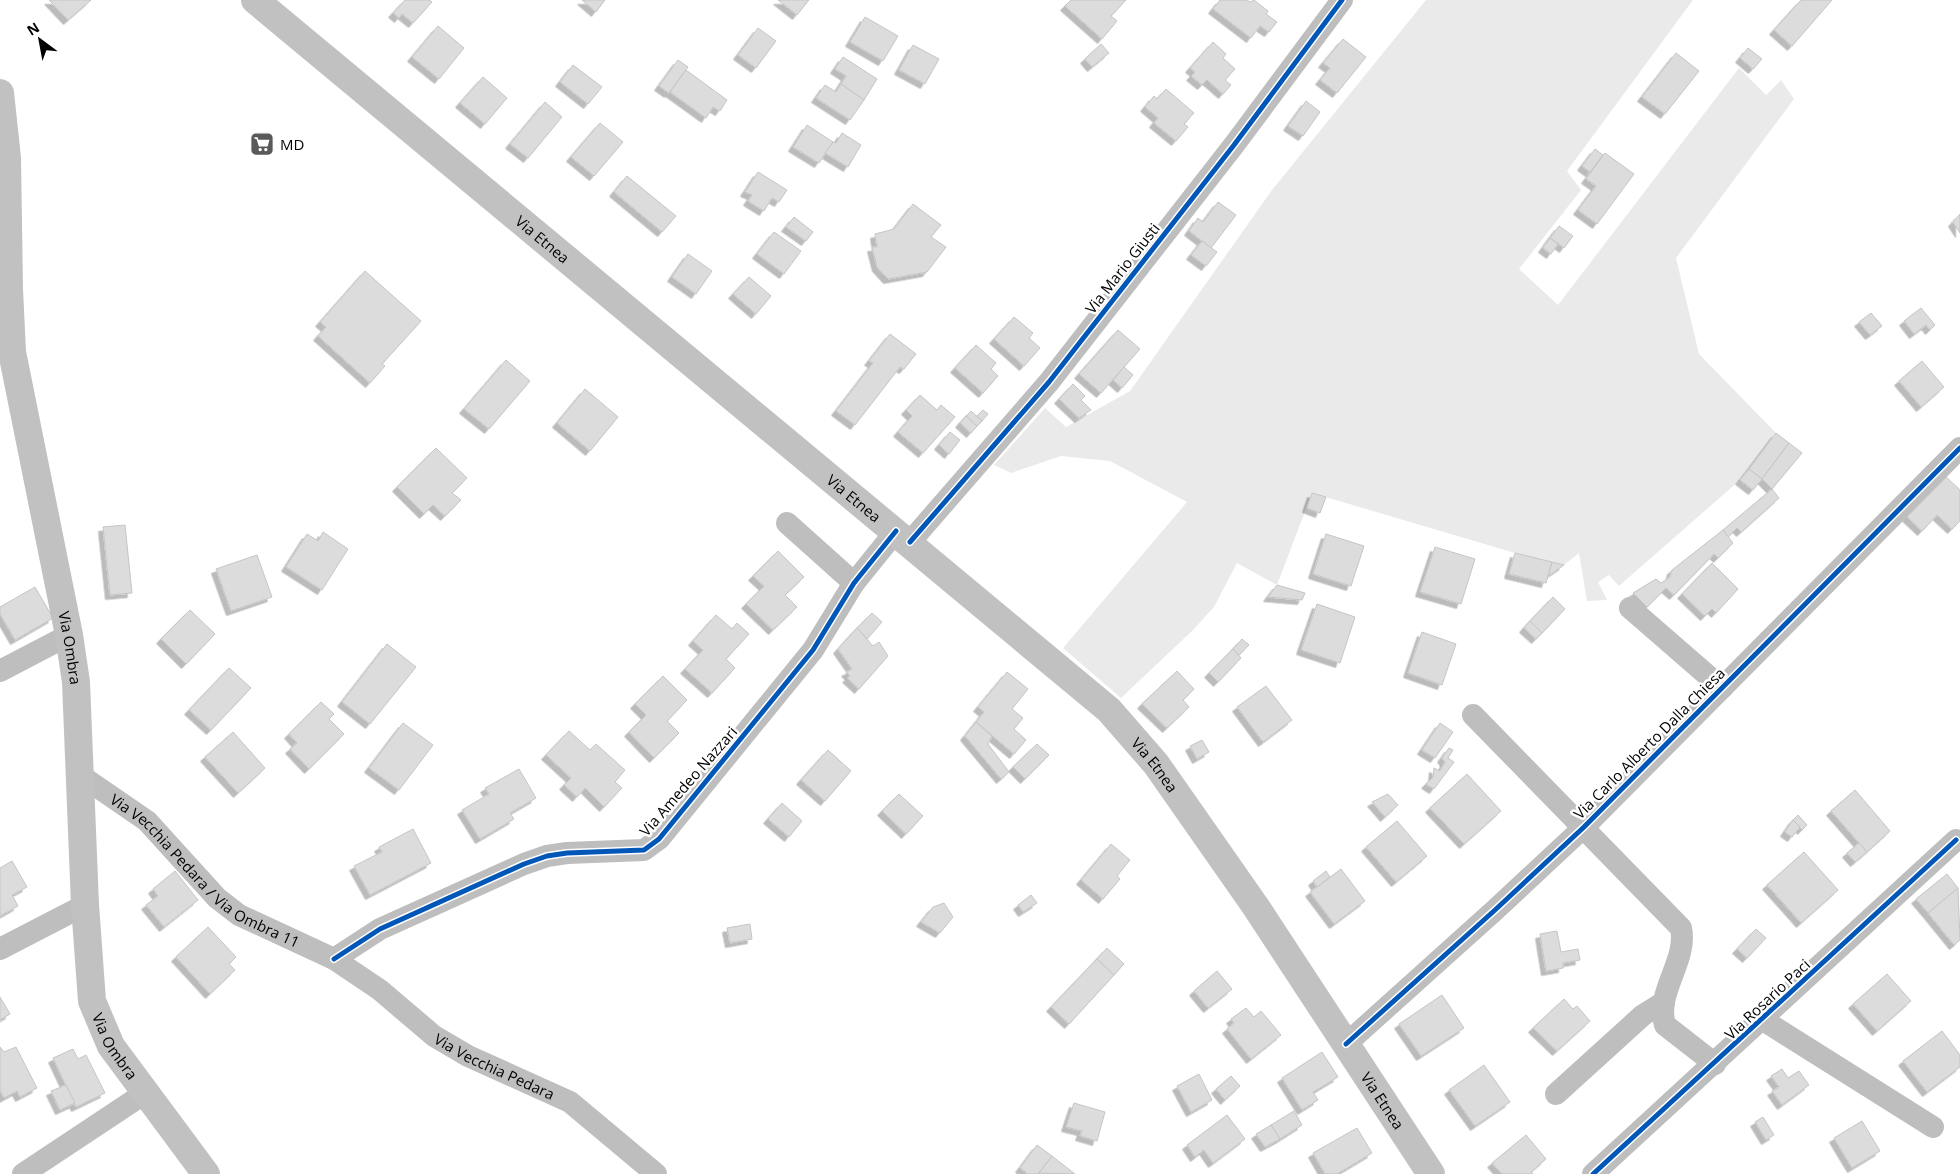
<svg xmlns="http://www.w3.org/2000/svg" width="1960" height="1174" font-family="'Open Sans',sans-serif">
<defs>
<filter id="shadow"><feDropShadow dx="-4.5" dy="4.5" stdDeviation="0" flood-color="#0004"/></filter>
</defs>
<rect width="100%" height="100%" fill="#fff"/>
<!-- green -->
<path fill="#eaeaea" d="M1426,0H1693L1567,171L1581,190L1519,269L1558,305L1739,68L1766,95L1781,80L1794,99L1676,258L1699,354L1776,433L1740,480L1619,586L1609,575L1598,582L1607,600L1587,601L1579,553L1564,565L1515,553L1312,493L1277,585L1237,563L1214,607L1193,630L1121,698L1063,648L1187,502L1110,461L1061,456L1011,473L994,465L1045,408L1066,427L1130,391L1272,190Z"/>
<!-- building -->
<g fill="#dcdcdc" stroke="#c5c5c5" filter="url(#shadow)">
<path d="M49,0H91L68,20Z"/>
<path d="M405,0H429L432,2L413,23L402,14L399,18L393,13Z"/>
<path d="M582,0H605L596,12Z"/>
<path d="M778,0H809L797,15Z"/>
<path d="M1071,0H1126L1111,16L1117,21L1102,39L1065,6Z"/>
<path d="M1220,0H1247L1250,2L1254,0L1268,11L1266,14L1277,22L1269,32L1260,26L1251,38L1213,9Z"/>
<path d="M1801,0H1832L1792,46L1774,30Z"/>
<path d="M865,17L898,36L883,61L850,42Z"/>
<path d="M438,26L464,48L439,79L412,57Z"/>
<path d="M758,28L776,41L756,68L738,55Z"/>
<path d="M1343,39L1366,57L1337,93L1320,80L1330,68L1323,63Z"/>
<path d="M1213,42L1226,54L1223,58L1235,69L1225,80L1231,85L1223,94L1207,80L1202,85L1191,76L1195,72L1190,68Z"/>
<path d="M1101,44L1109,53L1092,67L1085,59Z"/>
<path d="M913,45L939,59L925,84L899,70Z"/>
<path d="M1748,48L1762,59L1753,69L1740,58Z"/>
<path d="M1676,53L1699,71L1665,114L1642,97Z"/>
<path d="M843,57L877,79L864,100L841,84L846,76L835,69Z"/>
<path d="M678,60L688,67L669,93L659,86Z"/>
<path d="M573,65L602,87L588,104L560,82Z"/>
<path d="M686,70L727,100L720,111L713,107L706,118L670,92Z"/>
<path d="M483,77L507,98L485,124L460,103Z"/>
<path d="M841,84L864,100L850,120L816,98L825,85L836,92Z"/>
<path d="M1166,89L1194,113L1184,124L1188,127L1176,141L1154,123L1158,118L1145,107L1154,96L1157,99Z"/>
<path d="M1306,101L1320,112L1303,136L1288,126Z"/>
<path d="M545,102L562,117L528,158L510,144Z"/>
<path d="M600,123L623,142L594,176L571,157Z"/>
<path d="M807,125L833,142L819,163L793,147Z"/>
<path d="M842,133L861,145L848,167L825,153L833,142L836,143Z"/>
<path d="M1595,149L1603,155L1590,172L1582,166Z"/>
<path d="M1605,153L1634,174L1597,224L1578,210L1596,186L1586,179Z"/>
<path d="M758,172L787,190L779,202L772,198L764,211L748,201L752,195L745,192Z"/>
<path d="M627,176L676,216L662,232L614,192Z"/>
<path d="M1218,202L1236,215L1211,248L1189,231L1198,218L1203,222Z"/>
<path d="M913,204L941,225L931,237L946,247L927,272L888,279L877,267L872,247H877L875,234L894,229Z"/>
<path d="M1960,214V233L1953,222Z"/>
<path d="M794,217L813,232L806,241L786,227Z"/>
<path d="M1559,226L1573,236L1564,248L1550,238Z"/>
<path d="M774,232L801,251L784,274L757,254Z"/>
<path d="M1550,238L1558,244L1551,254L1543,248Z"/>
<path d="M1202,241L1217,252L1206,266L1191,255Z"/>
<path d="M688,254L712,271L696,294L672,277Z"/>
<path d="M365,271L421,321L382,364L385,366L370,383L318,336L326,327L320,322Z"/>
<path d="M749,277L771,296L756,314L733,294Z"/>
<path d="M1921,308L1935,325L1930,330L1926,325L1914,334L1904,321Z"/>
<path d="M1871,313L1882,326L1870,335L1859,322Z"/>
<path d="M1014,317L1033,333L1029,338L1040,348L1024,366L994,339Z"/>
<path d="M1118,330L1140,349L1101,393L1079,374Z"/>
<path d="M890,334L916,354L904,369L900,367L855,425L836,411L873,363L869,361Z"/>
<path d="M976,345L996,363L991,369L998,376L983,393L955,368Z"/>
<path d="M506,360L530,381L489,429L464,409Z"/>
<path d="M1922,361L1944,387L1921,407L1899,381Z"/>
<path d="M1124,367L1133,375L1122,388L1113,380Z"/>
<path d="M1073,384L1085,396L1081,400L1091,410L1079,418L1059,399Z"/>
<path d="M585,389L618,417L590,451L557,423Z"/>
<path d="M920,395L937,410L941,405L955,417L923,453L898,432L912,416L906,410Z"/>
<path d="M983,410L988,414L982,421L977,416Z"/>
<path d="M971,411L982,421L977,426L966,416Z"/>
<path d="M966,416L977,426L971,433L960,423Z"/>
<path d="M950,432L960,440L949,454L939,445Z"/>
<path d="M1776,433L1789,443L1762,479L1749,469Z"/>
<path d="M1789,443L1802,453L1772,489L1762,479Z"/>
<path d="M436,448L467,478L452,493L461,500L445,516L433,505L424,514L397,487Z"/>
<path d="M1749,469L1762,479L1753,490L1740,480Z"/>
<path d="M1943,474L1960,490V521L1952,529L1937,515L1922,531L1904,514Z"/>
<path d="M1772,489L1779,498L1741,532L1737,528L1728,537L1723,530Z"/>
<path d="M1312,493L1326,497L1320,513L1307,508Z"/>
<path d="M125,525L132,593L110,595L103,527Z"/>
<path d="M1723,530L1733,543L1718,558L1714,554L1674,595L1666,588L1647,607L1633,593L1656,579L1661,583L1670,577L1672,570Z"/>
<path d="M323,532L348,549L322,590L286,567L307,534L318,541Z"/>
<path d="M1326,534L1364,546L1351,586L1313,574Z"/>
<path d="M1435,547L1475,559L1461,604L1420,592Z"/>
<path d="M778,551L804,577L785,595L797,607L773,630L746,604L764,586L753,576Z"/>
<path d="M1515,553L1552,562L1546,583L1509,574Z"/>
<path d="M257,555L272,597L231,611L216,569Z"/>
<path d="M1552,562L1564,565L1548,576Z"/>
<path d="M1712,563L1738,589L1716,613L1712,609L1705,616L1682,594Z"/>
<path d="M1277,585L1305,593L1302,600L1268,597Z"/>
<path d="M35,587L53,618L15,640L0,614V607Z"/>
<path d="M1553,597L1565,609L1542,633L1530,621Z"/>
<path d="M1317,604L1355,617L1340,663L1301,650Z"/>
<path d="M190,610L215,634L186,664L161,639Z"/>
<path d="M872,613L882,622L867,639L857,628Z"/>
<path d="M716,615L732,629L737,623L749,634L726,659L735,668L712,693L685,669L703,650L693,641Z"/>
<path d="M1530,621L1542,633L1536,639L1524,628Z"/>
<path d="M857,628L873,646L879,642L888,656L859,689L847,678L850,676L846,672L852,669L838,649Z"/>
<path d="M1422,632L1456,644L1442,685L1408,673Z"/>
<path d="M1242,639L1249,645L1239,655L1233,649Z"/>
<path d="M387,644L416,667L370,724L342,702Z"/>
<path d="M1233,649L1241,658L1218,682L1209,673Z"/>
<path d="M229,668L251,688L211,730L189,710Z"/>
<path d="M1177,671L1194,689L1183,700L1189,707L1167,728L1142,704Z"/>
<path d="M1007,672L1028,689L1012,709L1023,718L1014,729L1026,740L1014,754L976,722L984,712L978,707Z"/>
<path d="M663,676L687,700L667,721L679,733L654,758L629,732L646,715L635,704Z"/>
<path d="M1266,686L1292,720L1263,742L1237,707Z"/>
<path d="M321,702L334,714L329,719L344,734L309,769L290,749L297,743L289,734Z"/>
<path d="M976,722L992,736L988,744L1009,772L1001,779L965,736Z"/>
<path d="M403,723L433,745L399,790L369,768Z"/>
<path d="M1440,723L1453,732L1435,758L1422,750Z"/>
<path d="M569,731L590,750L596,744L625,770L615,782L622,788L604,807L585,788L577,797L564,785L571,778L546,755Z"/>
<path d="M233,732L265,768L238,793L205,757Z"/>
<path d="M1202,740L1209,752L1197,759L1190,746Z"/>
<path d="M1037,744L1049,755L1025,779L1013,767Z"/>
<path d="M1449,748L1453,750L1448,758L1454,762L1434,789L1426,784L1433,777L1434,768L1440,771L1445,762L1442,758Z"/>
<path d="M828,750L851,771L825,801L801,780Z"/>
<path d="M519,769L536,798L510,813L514,819L480,839L462,810L489,794L485,788Z"/>
<path d="M1467,774L1501,811L1464,844L1430,808Z"/>
<path d="M1855,790L1890,831L1867,852L1831,811Z"/>
<path d="M899,794L923,816L906,834L882,811Z"/>
<path d="M1388,794L1398,805L1385,817L1372,802Z"/>
<path d="M782,803L802,821L789,837L768,819Z"/>
<path d="M1798,815L1807,825L1802,830L1793,820Z"/>
<path d="M1793,820L1800,827L1792,837L1785,832Z"/>
<path d="M1397,821L1427,856L1396,882L1366,847Z"/>
<path d="M413,829L431,863L370,895L354,866L382,852L379,847Z"/>
<path d="M1859,843L1867,852L1855,862L1847,853Z"/>
<path d="M1111,844L1130,860L1117,876L1120,879L1103,899L1081,880Z"/>
<path d="M1804,852L1838,890L1801,923L1767,885Z"/>
<path d="M12,861L27,887L12,895L18,906L0,916V868Z"/>
<path d="M1341,869L1365,901L1334,924L1310,892Z"/>
<path d="M175,871L198,900L164,927L146,905L158,896L153,889Z"/>
<path d="M1326,871L1330,877L1317,887L1313,881Z"/>
<path d="M1947,874L1958,888L1928,913L1916,899Z"/>
<path d="M1958,888L1960,940L1954,945L1928,913Z"/>
<path d="M1031,895L1037,903L1023,912L1018,905Z"/>
<path d="M944,903L953,917L940,933L921,922L933,907Z"/>
<path d="M750,924L752,939L730,943L727,928Z"/>
<path d="M208,927L236,957L229,964L235,970L210,994L176,957Z"/>
<path d="M1756,929L1766,938L1747,958L1737,949Z"/>
<path d="M1557,931L1561,952L1578,949L1580,960L1563,963V968L1546,971L1540,934Z"/>
<path d="M1107,948L1124,964L1114,975L1097,959Z"/>
<path d="M1097,959L1114,975L1069,1024L1051,1007Z"/>
<path d="M1217,971L1232,989L1208,1008L1194,991Z"/>
<path d="M1887,974L1911,1001L1877,1031L1853,1004Z"/>
<path d="M1442,995L1464,1028L1421,1056L1399,1024Z"/>
<path d="M0,997L10,1014L0,1020Z"/>
<path d="M1564,999L1573,1009L1577,1006L1590,1021L1557,1051L1533,1028Z"/>
<path d="M1246,1008L1254,1017L1261,1011L1281,1035L1251,1059L1227,1029L1234,1023L1231,1019Z"/>
<path d="M1942,1031L1960,1055V1067L1927,1092L1903,1061Z"/>
<path d="M0,1047L4,1052L16,1047L37,1088L20,1097L17,1091L4,1098L0,1090Z"/>
<path d="M73,1049L78,1059L86,1055L105,1093L76,1107L53,1058Z"/>
<path d="M1322,1052L1338,1077L1313,1092L1318,1100L1302,1110L1282,1078Z"/>
<path d="M1484,1065L1510,1102L1475,1126L1449,1090Z"/>
<path d="M1782,1069L1788,1078L1799,1071L1809,1085L1782,1105L1772,1091L1779,1087L1771,1076Z"/>
<path d="M1199,1074L1212,1100L1191,1112L1177,1086Z"/>
<path d="M1231,1076L1240,1086L1225,1100L1216,1089Z"/>
<path d="M66,1085L75,1103L60,1110L51,1091Z"/>
<path d="M1074,1103L1105,1112L1097,1141L1080,1136L1082,1131L1066,1127Z"/>
<path d="M1294,1111L1302,1125L1280,1139L1271,1125Z"/>
<path d="M1227,1115L1245,1139L1213,1163L1204,1150L1195,1157L1187,1145Z"/>
<path d="M1763,1117L1774,1135L1766,1140L1755,1122Z"/>
<path d="M1862,1121L1880,1151L1852,1168L1834,1138Z"/>
<path d="M1271,1125L1280,1139L1265,1147L1256,1134Z"/>
<path d="M1357,1128L1372,1153L1337,1174H1325L1313,1153Z"/>
<path d="M1526,1135L1546,1159L1531,1172L1533,1174H1502L1492,1163Z"/>
<path d="M1037,1145L1052,1156L1038,1174H1028L1020,1168Z"/>
<path d="M1052,1156L1075,1174L1039,1173Z"/>
</g>
<g fill="none" stroke-linecap="round" stroke-linejoin="round">
<!-- minor -->
<g stroke="#bebebe" stroke-width="22">
<path d="M787,523L854,583"/>
<path d="M910,542L1049,382L1234,145L1342,0"/>
<path d="M1630,608L1722,688"/>
<path d="M0,671L69,635"/>
<path d="M1473,715L1681,928C1688,961 1655,992 1665,1025L1715,1064"/>
<path id="s1" d="M80,775L147,821L217,898L239,915L334,959L380,990L434,1036L468,1056L570,1102L656,1174"/>
<path d="M0,949L85,905"/>
<path d="M334,959L380,929L524,864L547,856L567,853L644,850L659,839L813,650L854,583L896,531"/>
<path d="M1763,1020L1933,1127"/>
<path d="M1346,1044L1495,910L1584,827L1960,448"/>
<path d="M1556,1094L1643,1015L1664,1002"/>
<path d="M23,1174L145,1093"/>
<path d="M1593,1174L1956,840"/>
</g>
<!-- secondary -->
<g stroke="#c1c1c1" stroke-width="28">
<path id="s2" d="M255,0L1109,710L1156,764L1256,907L1431,1174"/>
<path id="s3" d="M0,93L7,158L9,289L12,352L69,635L76,682L85,905L92,1001L111,1046L206,1174"/>
</g>
<!-- cycleway casing -->
<g stroke="#fff" stroke-width="8">
<g id="cycleway">
<path d="M910,542L1049,382L1234,145L1342,0"/>
<path d="M334,959L380,929L524,864L547,856L567,853L644,850L659,839L813,650L854,583L896,531"/>
<path d="M1346,1044L1495,910L1584,827L1960,448"/>
<path d="M1593,1174L1956,840"/>
</g>
</g>
<!-- cycleway -->
<use href="#cycleway" stroke="#0057b8" stroke-width="5"/>
</g>
<!-- icons -->
<defs>
<g id="supermarket-square" transform="scale(1.25)"><rect x="-9" y="-9" width="18" height="18" rx="4" fill="#595959" stroke="#fff"/><path d="M-6-5.5h2.5l.6 2H6L4.5 2H-2.5L-4.4-4H-6ZM-1.5 3.2a1.3 1.3 0 1 0 .1 0ZM3 3.2a1.3 1.3 0 1 0 .1 0Z" fill="#fff"/></g>
</defs>
<g fill-rule="evenodd">
<use href="#supermarket-square" x="262" y="144"/>
</g>
<g text-anchor="middle" dominant-baseline="central" stroke-width="5" stroke-linejoin="round" paint-order="stroke">
<!-- poi labels -->
<g font-size="15" fill="#000" stroke="#fff" text-anchor="start">
<text x="280" y="144">MD</text>
</g>
<!-- street labels -->
<g font-size="15" fill="#000" stroke="#fff">
<text stroke="none"><textPath href="#s2" startOffset="374">Via Etnea</textPath></text>
<text transform="translate(1122 268) rotate(-52)">Via Mario Giusti</text>
<text stroke="none"><textPath href="#s2" startOffset="779">Via Etnea</textPath></text>
<text stroke="none"><textPath href="#s3" startOffset="561">Via Ombra</textPath></text>
<text transform="translate(1649 743) rotate(-45)">Via Carlo Alberto Dalla Chiesa</text>
<text stroke="none"><textPath href="#s2" startOffset="1182">Via Etnea</textPath></text>
<text transform="translate(688 781) rotate(-49)">Via Amedeo Nazzari</text>
<text stroke="none"><textPath href="#s1" startOffset="159">Via Vecchia Pedara / Via Ombra 11</textPath></text>
<text transform="translate(1767 999) rotate(-43)">Via Rosario Paci</text>
<text stroke="none"><textPath href="#s3" startOffset="966">Via Ombra</textPath></text>
<text stroke="none"><textPath href="#s1" startOffset="512">Via Vecchia Pedara</textPath></text>
<text stroke="none"><textPath href="#s2" startOffset="1588">Via Etnea</textPath></text>
</g>
</g>
<!-- north arrow -->
<g transform="translate(40 40) rotate(328)" stroke="#ffffff" stroke-width="4" paint-order="stroke">
<path d="M0-4L9 19L0 12L-9 19Z" fill="#000000"/>
<text y="-8" font-size="14" font-weight="bold" text-anchor="middle" fill="#000000">N</text>
</g>
</svg>
